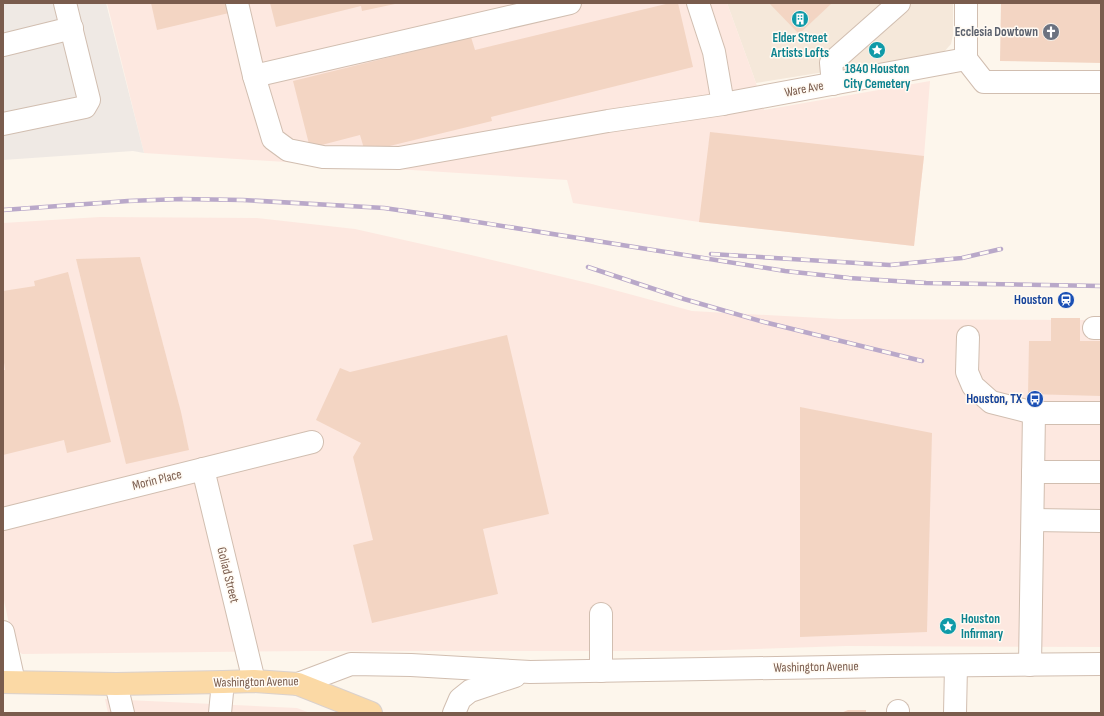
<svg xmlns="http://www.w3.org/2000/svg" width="1104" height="716" font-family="'Sofia Sans Condensed',sans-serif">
<rect width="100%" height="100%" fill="#fdf6ec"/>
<!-- residential -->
<path fill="#f5e8da" d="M727,3H953V35L951,44L943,53L756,83Z"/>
<!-- commercial -->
<g fill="#fde8e0">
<path d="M107,3H727L756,83L764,110L930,81L924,156L914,246L699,222L573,203L567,180L144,153Z"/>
<path d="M100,217L257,218L355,229L471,255L592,284L692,311L839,319L1101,320V647L846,646L695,651H307L22,654L14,647L3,596V223Z"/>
<path d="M105,699L297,708L310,713H108Z"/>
</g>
<!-- industrial -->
<path fill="#efe9e4" d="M3,3H106L144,153L133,151L3,160Z"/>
<!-- building -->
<g fill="#f3d5c3">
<path d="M151,3H226L229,13L157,30Z"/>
<path d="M270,3H395V4L362,11L361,6L276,27Z"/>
<path d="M670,3H678L693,67L491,117L492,121L365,152L360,135L310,148L293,81L471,37L475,50Z"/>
<path d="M769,3H832L799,34Z"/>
<path d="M1001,3H1101V63L1000,61Z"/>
<path d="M710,132L924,156L914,246L699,222Z"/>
<path d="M140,257L181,412L189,450L126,464L76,259Z"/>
<path d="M68,272L111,442L67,453L64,440L3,455V370H5L3,355V291L35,286L34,281Z"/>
<path d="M1051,318H1080V341H1101V396L1028,394L1029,341H1051Z"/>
<path d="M507,335L549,514L483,529L498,594L372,623L353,545L373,540L353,457L361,443L316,420L340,368L350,372Z"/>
<path d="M800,407L932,433L927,632L800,637Z"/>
<path d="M848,710H866V713H841Z"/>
</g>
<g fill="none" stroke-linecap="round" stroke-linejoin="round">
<!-- minor casing -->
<g stroke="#d1beb0" stroke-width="24">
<g id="minor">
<path d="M237,3L254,76L570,3"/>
<path d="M698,3L714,52L723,104"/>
<path d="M3,45L72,28"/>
<path d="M966,59L984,82H1101"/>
<path d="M966,59V3"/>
<path d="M254,76L273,139L288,150L323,157L399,158L608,121L723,104L966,59"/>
<path d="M833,84L831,63L899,3"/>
<path d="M3,124L85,107L89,100L65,3"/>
<path d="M1094,328H1101"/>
<path d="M968,337L967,372L973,386L991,402L1034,413H1101"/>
<path d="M203,469L254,681"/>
<path d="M1033,472H1101"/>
<path d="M3,519L312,442"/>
<path d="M1033,520L1101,521"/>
<path d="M3,632L14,682"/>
<path d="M1030,665L1034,413"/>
<path d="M601,671V614"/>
<path d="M116,684L123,713"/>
<path d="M298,684L351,664L411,665L530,672L891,666L1101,664"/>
<path d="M898,711V713"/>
<path d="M220,713L223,682"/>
<path d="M454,713L460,699L470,691L515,676"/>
<path d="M955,713L956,666"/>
</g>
</g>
<!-- major casing -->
<g stroke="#dad1cd" stroke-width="24">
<path id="major" d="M3,682L116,684L223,682L254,681L298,684L371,713"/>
</g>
<!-- minor -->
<use href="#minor" stroke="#fff" stroke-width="22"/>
<!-- major -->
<use href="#major" stroke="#fbd9a5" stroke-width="22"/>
<!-- rail casing -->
<g stroke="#b9a8c9" stroke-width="4.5">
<g id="rail">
<path d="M3,210L128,201L181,199L243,200L384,208L446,217L785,271L849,278L926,283L1101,286"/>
<path d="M711,254L890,265L962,258L1001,249"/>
<path d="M588,267L684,299L764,322L922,361"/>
</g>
</g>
<!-- rail -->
<use href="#rail" stroke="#fffaf3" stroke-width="3" stroke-dasharray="9" stroke-linecap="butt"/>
</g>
<!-- icons -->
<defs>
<g id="building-disc" transform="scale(0.9)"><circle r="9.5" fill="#0f9aa8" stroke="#fffaf3"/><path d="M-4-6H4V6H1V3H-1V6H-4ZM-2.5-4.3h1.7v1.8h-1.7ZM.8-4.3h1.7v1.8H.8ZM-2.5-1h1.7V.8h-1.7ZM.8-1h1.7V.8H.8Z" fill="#fff"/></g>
<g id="church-disc" transform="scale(0.9)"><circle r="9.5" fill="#6b7280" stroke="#fffaf3"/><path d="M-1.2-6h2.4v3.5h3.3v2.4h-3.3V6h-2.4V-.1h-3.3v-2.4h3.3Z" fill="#fff"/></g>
<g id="sight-disc" transform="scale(0.9)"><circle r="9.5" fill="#0f9aa8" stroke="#fffaf3"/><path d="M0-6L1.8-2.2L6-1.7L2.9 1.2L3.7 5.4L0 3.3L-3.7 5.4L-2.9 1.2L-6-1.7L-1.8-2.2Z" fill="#fff"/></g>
<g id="station-disc" transform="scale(0.9)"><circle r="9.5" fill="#1a4fb4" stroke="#fffaf3"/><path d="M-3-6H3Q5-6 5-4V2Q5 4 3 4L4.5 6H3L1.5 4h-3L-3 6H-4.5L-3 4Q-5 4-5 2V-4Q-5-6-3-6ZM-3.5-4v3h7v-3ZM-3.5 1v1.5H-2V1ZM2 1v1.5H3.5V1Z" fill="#fff"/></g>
<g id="bus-disc" transform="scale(0.9)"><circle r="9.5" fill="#1a4fb4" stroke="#fffaf3"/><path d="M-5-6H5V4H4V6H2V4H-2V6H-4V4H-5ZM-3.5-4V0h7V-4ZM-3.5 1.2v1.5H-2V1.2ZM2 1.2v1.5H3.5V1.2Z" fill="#fff"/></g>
</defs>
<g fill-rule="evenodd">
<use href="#building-disc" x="800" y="19"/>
<use href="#church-disc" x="1051" y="32"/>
<use href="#sight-disc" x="877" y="50"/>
<use href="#station-disc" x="1066" y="300"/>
<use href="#bus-disc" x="1035" y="399"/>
<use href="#sight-disc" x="948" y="626"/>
</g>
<g text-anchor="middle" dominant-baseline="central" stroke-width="3" stroke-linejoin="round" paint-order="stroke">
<!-- worship labels -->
<g font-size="13" font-weight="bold" fill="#5b616d" stroke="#fffaf3" text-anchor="end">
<text x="1038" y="32">Ecclesia Dowtown</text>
</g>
<!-- culture labels -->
<g font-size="13" font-weight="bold" fill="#0d838f" stroke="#fffaf3">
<text x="800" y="38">Elder Street<tspan x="800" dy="15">Artists Lofts</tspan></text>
<text x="877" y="69">1840 Houston<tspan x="877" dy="15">City Cemetery</tspan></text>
<text x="961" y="619" text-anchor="start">Houston<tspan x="961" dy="15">Infirmary</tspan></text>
</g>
<!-- street labels -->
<g font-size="13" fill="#7a5c4d" stroke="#fffaf3">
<text transform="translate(804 89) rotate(-11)">Ware Ave</text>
<text transform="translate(157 480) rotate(-14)">Morin Place</text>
<text transform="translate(228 575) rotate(76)">Goliad Street</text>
<text transform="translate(816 667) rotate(-1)">Washington Avenue</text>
<text transform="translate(256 682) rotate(-1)">Washington Avenue</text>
</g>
<!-- transit labels -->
<g font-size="13" font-weight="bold" fill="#164399" stroke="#fffaf3" text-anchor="end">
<text x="1053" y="300">Houston</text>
<text x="1022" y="399">Houston, TX</text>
</g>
</g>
<!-- border -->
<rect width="1104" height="716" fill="none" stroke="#7a5c4d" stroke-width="8"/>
</svg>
